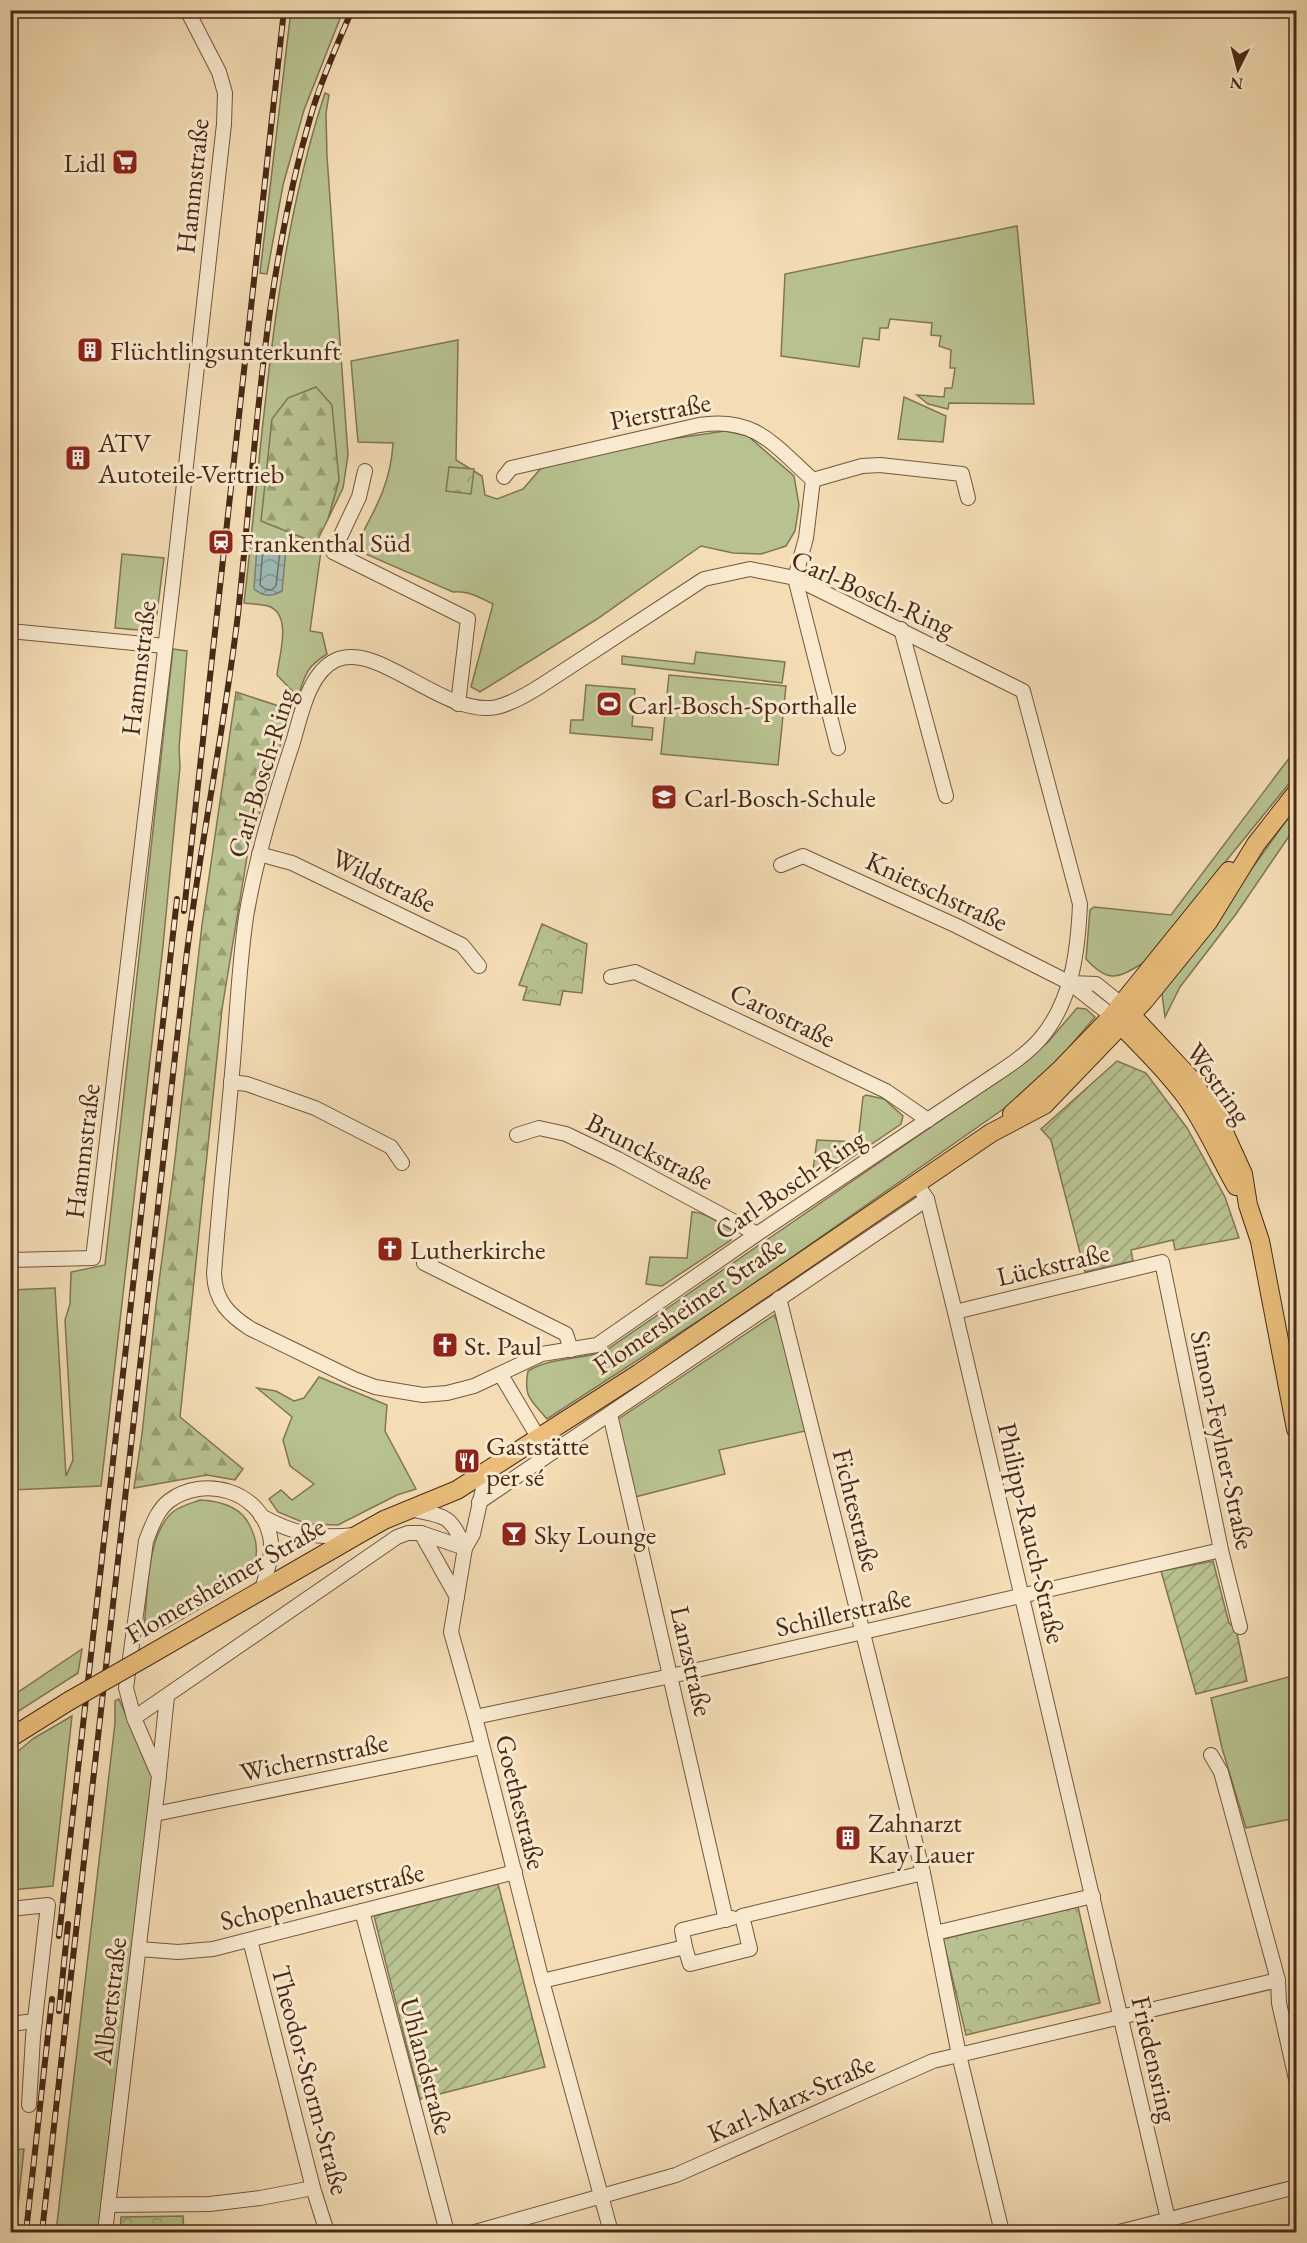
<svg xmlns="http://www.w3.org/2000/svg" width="1307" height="2243" font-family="'EB Garamond',serif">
<defs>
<pattern id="forest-firs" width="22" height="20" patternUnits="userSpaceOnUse" patternTransform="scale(1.5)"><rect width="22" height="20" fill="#b8c290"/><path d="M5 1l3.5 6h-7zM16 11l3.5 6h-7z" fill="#989e75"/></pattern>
<pattern id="park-crowns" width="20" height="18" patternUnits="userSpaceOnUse" patternTransform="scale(1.5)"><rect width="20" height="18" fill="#b8c290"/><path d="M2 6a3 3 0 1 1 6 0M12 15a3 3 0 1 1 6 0" fill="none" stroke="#989e75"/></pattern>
<pattern id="garden-furrows" width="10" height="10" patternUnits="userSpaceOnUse" patternTransform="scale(1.5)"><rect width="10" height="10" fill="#b8c290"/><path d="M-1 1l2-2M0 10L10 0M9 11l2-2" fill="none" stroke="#989e75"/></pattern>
<pattern id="water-waves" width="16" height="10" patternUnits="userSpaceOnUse" patternTransform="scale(1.5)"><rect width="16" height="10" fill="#9ebab6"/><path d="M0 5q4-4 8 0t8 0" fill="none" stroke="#839793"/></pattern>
</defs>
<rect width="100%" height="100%" fill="#f4ddb5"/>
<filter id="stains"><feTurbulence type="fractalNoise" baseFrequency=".00333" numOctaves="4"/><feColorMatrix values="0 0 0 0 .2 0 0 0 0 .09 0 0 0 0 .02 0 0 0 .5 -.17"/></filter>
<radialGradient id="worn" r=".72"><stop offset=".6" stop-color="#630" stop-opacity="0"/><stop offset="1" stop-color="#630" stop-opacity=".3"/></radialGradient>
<!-- grass -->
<g fill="#b8c290" stroke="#807653" stroke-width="1.5">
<path d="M291,10L343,11L304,110L283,185L267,274L260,273Z"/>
<path d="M325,93L329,95L326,113L327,156L348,455L343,488L328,519L339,480L293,532L316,543L321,551L310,631L322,633L327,654C306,667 305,675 298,697L277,675C279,656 293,614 268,606C261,604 251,604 244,603C264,433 271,258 325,93Z"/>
<path d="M1017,226L1034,404L949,403L948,409L928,404L917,395L944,397L945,388H952L955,368H950L951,350L939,346L941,336L931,335L932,323L890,319L888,328H880L879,340L863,338L859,367L781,356L785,274Z"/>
<path d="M458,340L456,460L482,476L485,495L497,499L523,489L543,466L664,440L725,431L748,436L794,476L799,505L795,531L786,546L761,554L733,553L701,546L597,619L480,692L471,687L493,604C480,598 468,590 453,592L354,549C373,513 391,485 393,443L358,442L351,361Z"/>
<path d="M904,397L946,416L943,442L898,439Z"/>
<path d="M122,554L164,558L156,621C145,634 131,629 115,628Z"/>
<path d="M173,649L187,651L179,748L180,767L163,946L101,1486L11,1490V1290L55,1288L66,1476L73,1460L65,1320L70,1304L71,1272L105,1265Z"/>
<path d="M696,652L785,662L782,683L622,664V656L694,664Z"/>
<path d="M669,675L786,686L778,765L661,754Z"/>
<path d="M586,685L635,689L632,726L653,728L652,740L570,733L571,720H583Z"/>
<path d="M1296,749V775L1143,963C1117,979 1108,983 1086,959L1090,910L1094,907L1171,915Z"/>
<path d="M1296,807V826L1236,914L1180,987L1165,1017L1161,986L1225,906Z"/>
<path d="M1077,1008L1086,1009L1095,1017L1059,1059L1012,1103L735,1297L547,1419C531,1400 523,1397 528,1371C552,1357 580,1360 605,1351L1021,1065L1048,1042Z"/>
<path d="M866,1095L884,1099L903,1116L901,1124L832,1171L813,1170L817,1140L858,1142L863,1097Z"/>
<path d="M692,1212C706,1212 722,1225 733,1231L731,1240L662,1286L646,1284L650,1257L687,1258Z"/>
<path d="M774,1315L781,1329L805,1431L719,1450L725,1474L635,1497L617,1420Z"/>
<path d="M319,1377L387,1405L385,1431L416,1489L397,1495L338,1525L307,1524L278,1512L269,1499L281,1490L292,1500L314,1484L290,1466L283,1440L292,1417L257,1388L276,1391L294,1401L304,1398Z"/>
<path d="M200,1500C220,1501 241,1506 250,1526C270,1566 241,1585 209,1603C194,1612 180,1620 165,1629L160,1620L144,1628C148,1595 146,1533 174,1511C181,1506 192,1503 200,1500Z"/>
<path d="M82,1649L78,1673L11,1716V1697Z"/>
<path d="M1296,1675V1818L1246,1828L1222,1748L1211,1698Z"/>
<path d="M119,1699L152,1776L135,1953L100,2232H56L115,1723V1701Z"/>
<path d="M72,1716L53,1886L11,1890V1757L34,1738Z"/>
<path d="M24,2149L15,2232H11V2150Z"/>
</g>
<!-- forest -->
<g fill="url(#forest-firs)" stroke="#807653" stroke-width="1.5">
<path d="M316,387L332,405L339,480L328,519L316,543L261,521L272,419L288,398Z"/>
<path d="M236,692L291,710L248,851L222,1009L180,1417L243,1469L235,1480L207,1475L134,1488L142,1434L156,1305L174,1167L202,925Z"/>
</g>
<!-- park -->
<g fill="url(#park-crowns)" stroke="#807653" stroke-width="1.5">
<path d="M449,467L474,469L471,494L446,491Z"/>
<path d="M542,924L587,944L582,993L563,991L560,1005L523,1000L527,987L519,985Z"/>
<path d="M1078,1907L1100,2003L966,2035L943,1939Z"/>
<path d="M183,2216L184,2232H120L121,2217Z"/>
</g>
<!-- garden -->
<g fill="url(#garden-furrows)" stroke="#807653" stroke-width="1.5">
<path d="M1117,1061L1146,1073L1187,1128L1225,1197L1239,1238L1175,1250L1173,1240L1131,1250L1133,1261L1085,1272L1051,1140L1041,1129Z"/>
<path d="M1213,1561L1229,1623L1236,1629L1247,1681L1196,1694L1161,1571Z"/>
<path d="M498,1884L545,2067L420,2099L374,1916Z"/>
</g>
<!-- water -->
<path fill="url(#water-waves)" stroke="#7c8076" stroke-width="1.5" d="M260,540L282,541L286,549L282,591C271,597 265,597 254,589L257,546Z"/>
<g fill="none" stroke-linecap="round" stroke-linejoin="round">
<!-- shore -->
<path stroke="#747266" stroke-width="1.5" d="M266,546L277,547L280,550L276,586L271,590L265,589L260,585L263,549Z"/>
<!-- minor casing -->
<g stroke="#74563e" stroke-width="16">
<g id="minor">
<path d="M365,471L359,497L333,552L468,619L458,704"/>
<path d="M504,477L511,468L699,425C756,416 775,446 813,480L806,538L795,578L838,748"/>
<path d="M813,480L862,466L880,465L962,474L968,498"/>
<path d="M750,569L795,578L1023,691L1080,904C1078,951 1072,1002 1040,1039C1026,1055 1007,1067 989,1079L757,1234L597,1345L542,1354L474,1386L447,1393L423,1395L375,1387L354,1379L251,1329C229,1315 215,1301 214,1274C219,1204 227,1133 233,1062C237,1014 239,965 246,917C256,857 274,800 293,742C301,716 308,673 336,660C379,641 444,718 497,707C513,703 528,694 542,685L704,579Z"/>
<path d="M901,629L946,796"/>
<path d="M10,631L165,646"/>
<path d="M259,854L292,863L462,945L479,966"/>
<path d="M781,865L803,856L957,926L1070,983L1112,1016"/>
<path d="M611,977L635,972L886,1091L928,1120"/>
<path d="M1070,983L1096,984L1121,1004"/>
<path d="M231,1082L247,1084L315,1108L391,1147L402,1163"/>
<path d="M517,1135L539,1128L566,1134L618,1159L757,1234"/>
<path d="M916,1183L927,1199L955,1312L1171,2232"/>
<path d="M10,1260L93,1258L173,582L224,124L225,93L219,72L187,10"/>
<path d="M424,1263L566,1334L571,1350"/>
<path d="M779,1298L923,1873L959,2055L1002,2232"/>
<path d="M955,1312L1162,1262L1221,1550L1240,1627"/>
<path d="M501,1375L538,1437"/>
<path d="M610,1414L726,1920"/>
<path d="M487,1470L473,1534L465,1548L451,1632L475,1717L542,1981L611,2232"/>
<path d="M479,1502L927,1199"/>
<path d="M409,1509C445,1517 449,1512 465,1548"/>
<path d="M261,1516C294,1534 317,1539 354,1535"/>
<path d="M421,1533L465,1548"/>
<path d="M475,1717L671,1676L1221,1550"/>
<path d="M134,1718L397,1537L408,1533H421L457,1597"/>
<path d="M1211,1755L1221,1772L1278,1980L1279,2003L1296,2079"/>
<path d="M159,1774L167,1696"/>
<path d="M155,1814L482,1747"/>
<path d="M10,1909L48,1905L33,2037L29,2105"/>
<path d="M362,1911L447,2232"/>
<path d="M935,1933L1093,1896"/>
<path d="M250,1940L313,2188L327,2232"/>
<path d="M685,1947L682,1930L732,1918"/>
<path d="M139,1949L178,1952L213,1949L515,1872"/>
<path d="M542,1981L685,1947L690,1964L750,1949L742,1916L923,1873"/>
<path d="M10,2024L35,2021"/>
<path d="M108,2205L210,2204L260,2198L313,2188"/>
<path d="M105,2232L159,1776L134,1718L126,1688L146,1541C151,1528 157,1510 169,1501C204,1475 260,1490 270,1536C274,1554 266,1573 262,1591"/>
<path d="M475,2232L676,2175L933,2061L1278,1980"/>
<path d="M1119,2232L1296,2187"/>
</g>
</g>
<!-- major casing -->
<g stroke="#492916" stroke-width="20">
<g id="major">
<path d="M1121,1004L1190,1078L1217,1117L1243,1174L1248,1205L1260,1241L1296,1429"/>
<path d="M1114,1018C1138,1043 1165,1068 1186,1097C1206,1125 1219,1156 1236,1186"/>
<path d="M1012,1114L1059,1071L1112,1016L1229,871"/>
<path d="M146,1657L359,1534L384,1520L457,1490L638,1374L991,1133L1044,1105L1144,1001L1208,922L1256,844L1296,793"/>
<path d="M10,1738L69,1701"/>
</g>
</g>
<!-- minor -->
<use href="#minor" stroke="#f8e9cf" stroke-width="14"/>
<!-- major -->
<use href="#major" stroke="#eabe7a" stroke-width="18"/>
<!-- rail casing -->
<g stroke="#492916" stroke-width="6">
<g id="rail">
<path d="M184,911L284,10"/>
<path d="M59,1936L177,899"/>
<path d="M59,2011L68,1924"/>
<path d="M26,2232L52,1999"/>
<path d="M42,2232L185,968C199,849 224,732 238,614C256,446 263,278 311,115C321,80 337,45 352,10"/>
</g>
</g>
<!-- rail -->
<use href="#rail" stroke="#f8e9cf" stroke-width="4" stroke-dasharray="11" stroke-linecap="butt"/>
<!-- major-bridge casing -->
<g stroke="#492916" stroke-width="20" stroke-linecap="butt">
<path id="major-bridge" d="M69,1701L146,1657"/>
</g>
<!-- major-bridge -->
<use href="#major-bridge" stroke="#eabe7a" stroke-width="18"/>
</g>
<!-- icons -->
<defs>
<g id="supermarket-square" transform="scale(1.35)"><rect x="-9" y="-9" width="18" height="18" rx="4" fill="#8f2418" stroke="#f8e9cf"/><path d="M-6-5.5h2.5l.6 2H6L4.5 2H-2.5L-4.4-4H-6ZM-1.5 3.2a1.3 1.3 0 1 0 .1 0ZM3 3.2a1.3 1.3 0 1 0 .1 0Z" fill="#fff"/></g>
<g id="building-square" transform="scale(1.35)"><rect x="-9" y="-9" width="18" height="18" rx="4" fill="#8f2418" stroke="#f8e9cf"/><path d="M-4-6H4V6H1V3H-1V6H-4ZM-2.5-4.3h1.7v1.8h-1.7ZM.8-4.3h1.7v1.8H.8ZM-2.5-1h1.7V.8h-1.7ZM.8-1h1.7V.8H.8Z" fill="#fff"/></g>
<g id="station-square" transform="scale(1.35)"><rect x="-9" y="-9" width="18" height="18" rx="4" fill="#8f2418" stroke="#f8e9cf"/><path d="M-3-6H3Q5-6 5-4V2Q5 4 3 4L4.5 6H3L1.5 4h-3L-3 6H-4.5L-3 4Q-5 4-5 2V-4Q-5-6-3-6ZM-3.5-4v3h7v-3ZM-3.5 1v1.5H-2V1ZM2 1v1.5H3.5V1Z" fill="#fff"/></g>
<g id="stadium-square" transform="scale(1.35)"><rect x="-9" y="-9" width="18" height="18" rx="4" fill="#8f2418" stroke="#f8e9cf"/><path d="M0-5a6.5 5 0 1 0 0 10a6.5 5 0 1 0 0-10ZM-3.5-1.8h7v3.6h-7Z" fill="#fff"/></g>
<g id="school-square" transform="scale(1.35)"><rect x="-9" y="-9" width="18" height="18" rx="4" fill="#8f2418" stroke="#f8e9cf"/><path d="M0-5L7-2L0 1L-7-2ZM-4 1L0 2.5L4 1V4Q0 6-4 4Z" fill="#fff"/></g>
<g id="church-square" transform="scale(1.35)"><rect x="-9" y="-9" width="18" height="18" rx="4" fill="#8f2418" stroke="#f8e9cf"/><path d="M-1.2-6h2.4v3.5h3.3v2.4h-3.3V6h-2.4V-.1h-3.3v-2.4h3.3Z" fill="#fff"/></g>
<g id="restaurant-square" transform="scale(1.35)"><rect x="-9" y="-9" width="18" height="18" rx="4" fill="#8f2418" stroke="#f8e9cf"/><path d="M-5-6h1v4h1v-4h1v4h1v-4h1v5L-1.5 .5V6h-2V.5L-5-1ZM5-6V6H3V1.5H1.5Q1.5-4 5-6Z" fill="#fff"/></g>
<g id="bar-square" transform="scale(1.35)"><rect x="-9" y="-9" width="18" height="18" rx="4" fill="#8f2418" stroke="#f8e9cf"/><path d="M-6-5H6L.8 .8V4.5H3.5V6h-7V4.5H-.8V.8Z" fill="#fff"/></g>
</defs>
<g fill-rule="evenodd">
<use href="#supermarket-square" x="125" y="162"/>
<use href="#building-square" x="90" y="350"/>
<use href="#building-square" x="78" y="458"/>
<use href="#station-square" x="221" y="542"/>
<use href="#stadium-square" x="609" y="704"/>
<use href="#school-square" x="664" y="797"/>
<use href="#church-square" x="390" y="1249"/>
<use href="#church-square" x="445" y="1345"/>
<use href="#restaurant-square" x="467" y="1461"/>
<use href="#bar-square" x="514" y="1534"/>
<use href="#building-square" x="848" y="1838"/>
</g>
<g text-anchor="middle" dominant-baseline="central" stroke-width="6" stroke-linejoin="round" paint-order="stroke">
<!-- poi labels -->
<g font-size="27" fill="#492916" stroke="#f8e9cf" text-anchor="start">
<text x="106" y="162" text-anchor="end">Lidl</text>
<text x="110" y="350">Flüchtlingsunterkunft</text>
<text x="98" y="442">ATV<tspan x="98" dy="31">Autoteile-Vertrieb</tspan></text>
<text x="240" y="542">Frankenthal Süd</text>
<text x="628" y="704">Carl-Bosch-Sporthalle</text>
<text x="684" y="797">Carl-Bosch-Schule</text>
<text x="410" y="1249">Lutherkirche</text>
<text x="464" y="1345">St. Paul</text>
<text x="486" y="1445">Gaststätte<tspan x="486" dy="31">per sé</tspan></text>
<text x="534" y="1534">Sky Lounge</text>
<text x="868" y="1822">Zahnarzt<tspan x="868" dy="31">Kay Lauer</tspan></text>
</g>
<!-- street labels -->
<g font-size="27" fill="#492916" stroke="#f8e9cf">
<text transform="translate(192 186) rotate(-84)">Hammstraße</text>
<text transform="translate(660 411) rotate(-11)">Pierstraße</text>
<text transform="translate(873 593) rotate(24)">Carl-Bosch-Ring</text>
<text transform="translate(138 668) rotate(-83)">Hammstraße</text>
<text transform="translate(261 773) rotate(-73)">Carl-Bosch-Ring</text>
<text transform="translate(384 880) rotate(26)">Wildstraße</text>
<text transform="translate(937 891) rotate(25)">Knietschstraße</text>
<text transform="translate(783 1015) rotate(26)">Carostraße</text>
<text transform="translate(1219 1083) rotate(55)">Westring</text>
<text transform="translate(82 1151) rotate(-83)">Hammstraße</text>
<text transform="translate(650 1151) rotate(27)">Brunckstraße</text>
<text transform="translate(790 1184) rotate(-34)">Carl-Bosch-Ring</text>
<text transform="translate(1053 1264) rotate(-13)">Lückstraße</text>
<text transform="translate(689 1305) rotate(-34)">Flomersheimer Straße</text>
<text transform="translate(1223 1440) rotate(78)">Simon-Feylner-Straße</text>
<text transform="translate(857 1510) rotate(76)">Fichtestraße</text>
<text transform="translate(1032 1533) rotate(77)">Philipp-Rauch-Straße</text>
<text transform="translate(225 1580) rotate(-30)">Flomersheimer Straße</text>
<text transform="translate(843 1612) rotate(-13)">Schillerstraße</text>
<text transform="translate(692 1661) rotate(77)">Lanzstraße</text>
<text transform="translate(314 1757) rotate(-12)">Wichernstraße</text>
<text transform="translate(521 1802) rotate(76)">Goethestraße</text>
<text transform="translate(322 1896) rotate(-14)">Schopenhauerstraße</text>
<text transform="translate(109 2001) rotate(-83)">Albertstraße</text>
<text transform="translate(1155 2059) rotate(77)">Friedensring</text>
<text transform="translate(427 2066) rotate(75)">Uhlandstraße</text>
<text transform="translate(311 2080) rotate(75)">Theodor-Storm-Straße</text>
<text transform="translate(791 2098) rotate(-24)">Karl-Marx-Straße</text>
</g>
</g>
<!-- margin -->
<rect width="1307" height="2243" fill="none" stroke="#f4ddb5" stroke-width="36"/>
<rect x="12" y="12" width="1283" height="2219" fill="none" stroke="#492916" stroke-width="3"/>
<rect x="18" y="18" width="1271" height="2207" fill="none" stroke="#492916" stroke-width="1.5"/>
<!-- north arrow -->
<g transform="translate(1238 69) rotate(186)" stroke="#f8e9cf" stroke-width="4.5" paint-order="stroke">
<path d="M0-4.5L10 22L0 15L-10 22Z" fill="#492916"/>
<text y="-9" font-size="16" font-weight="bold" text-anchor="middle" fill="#492916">N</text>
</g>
<rect width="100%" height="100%" filter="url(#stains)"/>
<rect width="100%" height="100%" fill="url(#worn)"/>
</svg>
